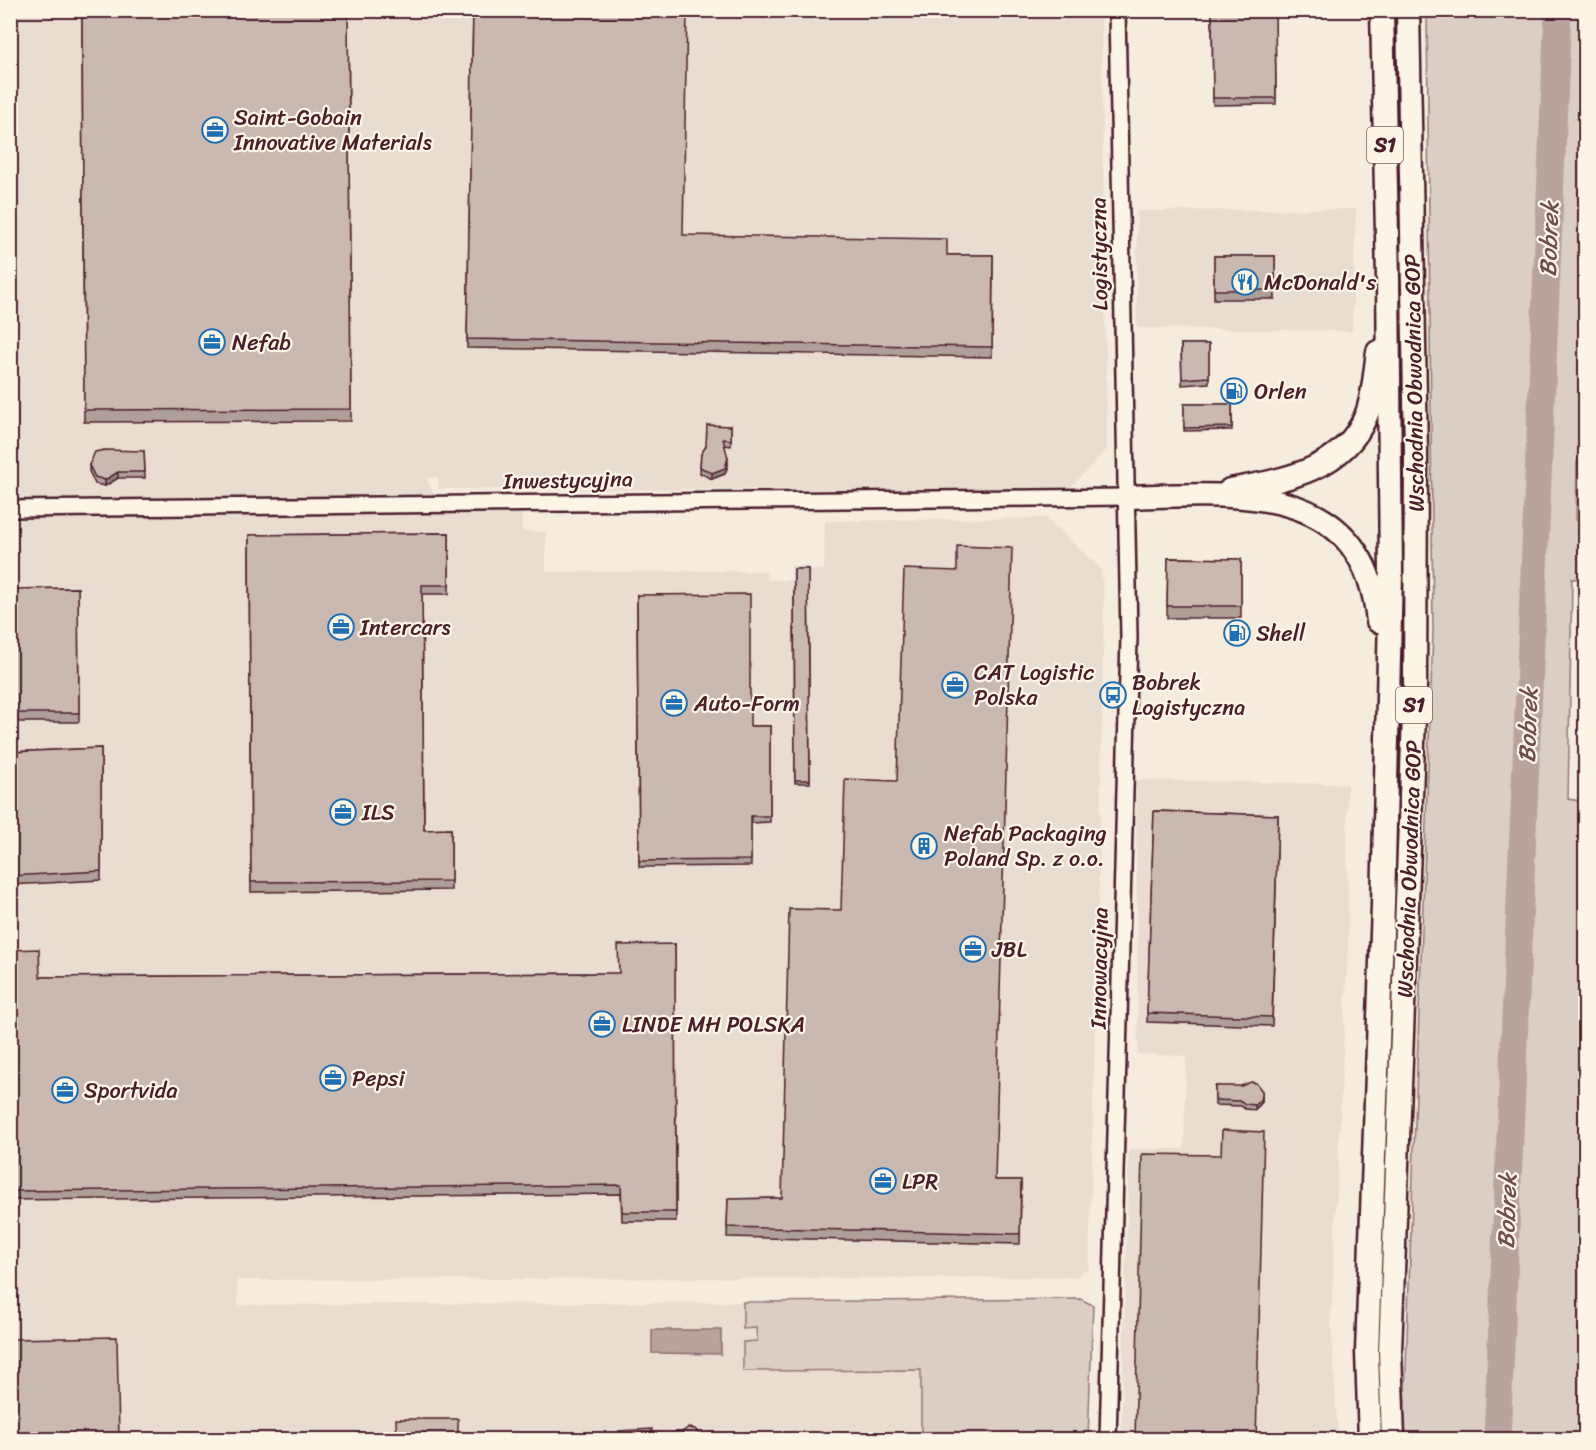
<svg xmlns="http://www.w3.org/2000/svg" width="1596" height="1450" font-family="Sriracha,sans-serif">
<rect width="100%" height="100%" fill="#f5ecde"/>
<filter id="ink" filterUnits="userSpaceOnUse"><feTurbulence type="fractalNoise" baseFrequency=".0167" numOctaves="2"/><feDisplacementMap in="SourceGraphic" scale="12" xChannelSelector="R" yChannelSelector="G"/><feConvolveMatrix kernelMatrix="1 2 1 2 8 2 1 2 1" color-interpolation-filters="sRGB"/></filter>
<g filter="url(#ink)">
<!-- built -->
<g fill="#e8ddd0">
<path d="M10,11H1101L1107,449L1068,490L438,489V477L426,478L435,496L522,495V531L546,532V572L766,571V580H791V566H809V570H824L825,521L1046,518L1101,569L1104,599L1100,833L1089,1271H1083L1077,1277L237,1280L238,1305L743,1302V1329L756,1328L757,1341L743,1371L921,1370V1439H11Z"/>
<path d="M1356,209L1352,331L1137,328V211Z"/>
<path d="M1136,780L1347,784L1348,944L1331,1318L1338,1439L1121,1440L1129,1149H1184L1186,1056L1138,1054Z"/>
</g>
<!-- green -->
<g fill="#dbcec4" stroke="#927678" stroke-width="1.5">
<path d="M1427,11H1585L1586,461L1577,462L1576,520H1585L1586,578L1572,579L1568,799L1586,802L1585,1439H1407L1404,1420L1433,632Z"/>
<path d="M1080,1299L1093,1305L1088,1439H921V1370L743,1371V1342L757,1341L756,1328L743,1329V1302Z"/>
</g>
<!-- water -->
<path fill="#b8a39e" stroke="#8c6e70" stroke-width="1.5" d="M652,1330H721V1354L652,1353Z"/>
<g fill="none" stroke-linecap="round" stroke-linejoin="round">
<!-- river -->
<path stroke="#b8a39e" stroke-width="27" d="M1497,1440L1558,10"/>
<!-- minor casing -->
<g stroke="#4a1f2b" stroke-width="20">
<g id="minor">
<path d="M10,509L1126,497"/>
<path d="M1108,1440L1129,637L1117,10"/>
</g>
</g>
<!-- highway casing -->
<g stroke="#4a1f2b" stroke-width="27">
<g id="highway">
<path d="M1230,490C1283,480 1343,471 1366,416C1374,397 1375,371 1378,352"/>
<path d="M1126,497C1234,494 1364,479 1378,621"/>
<path d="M1370,1440L1367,1352L1383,906L1391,573L1388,279L1382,10"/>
<path d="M1393,1440L1390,1351L1415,690L1416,453L1408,10"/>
</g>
</g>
<!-- minor -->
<use href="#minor" stroke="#fcf5e5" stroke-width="15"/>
<!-- highway -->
<use href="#highway" stroke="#fcf5e5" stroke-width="22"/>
</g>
<!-- wall -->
<g fill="#ae9f98" stroke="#4a1f2b" stroke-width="1.5">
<path d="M82,10H348L351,421L84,422Z"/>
<path d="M473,10L683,235L947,255H993L992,357L467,348Z"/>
<path d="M1212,10H1275L1276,104L1213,105Z"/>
<rect x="1214" y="256" width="61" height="43"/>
<path d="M1181,344H1209V383L1182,385Z"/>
<path d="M1184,404H1232V430L1184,431Z"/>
<path d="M731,426V446L724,445L728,465L725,474L712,479L700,473L701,454Z"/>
<path d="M144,451L145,478H118L105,486L95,484L89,471V465Z"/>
<path d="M449,533V594H422L424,830L451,829V890L251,892L249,535Z"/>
<path d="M1168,558L1241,559V618H1167Z"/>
<path d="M794,569H808L810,783H795Z"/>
<path d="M78,588L79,722H10V589Z"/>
<path d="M637,595L750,726H770V822L751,823V866L639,867Z"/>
<path d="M101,748V880L10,885V752Z"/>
<path d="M1154,811L1278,815L1272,1026L1147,1022Z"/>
<path d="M675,944L676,1221H622L621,1194L10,1200V950L40,977L619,973Z"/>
<path d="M1215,1086L1262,1091V1102L1255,1110L1245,1109L1241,1106L1215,1105Z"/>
<path d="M995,1180H1021L1020,1244L727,1237L728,1199L782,1198Z"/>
</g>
<!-- shaded-wall -->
<g fill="#8d827c" stroke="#4a1f2b" stroke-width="1.5">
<path d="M728,458V465L725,474L712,479V473Z"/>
<path d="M118,472V478L105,486V480Z"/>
<path d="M1262,1097V1102L1255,1110V1105Z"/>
</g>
<!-- building -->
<g fill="#cab9b1" stroke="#4a1f2b" stroke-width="1.5">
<path d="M82,10H348L351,409L84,410Z"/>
<path d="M473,10H687L683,235L947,239V255H993L992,347L467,339Z"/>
<path d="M1212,10H1275L1276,98H1213Z"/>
<rect x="1214" y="256" width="61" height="34"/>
<path d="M1181,344H1209V377L1182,379Z"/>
<path d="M1184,404H1232V427L1184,428Z"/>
<path d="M707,425L731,426V440L723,439L728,458L725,468L712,473L700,467L701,454L706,446Z"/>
<path d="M104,450L144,451L145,472H118L105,480L95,477L89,465L95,452Z"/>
<path d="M1585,465L1586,510H1584Z"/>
<path d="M449,533V585H422L424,830L451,829V881L251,882L249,535Z"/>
<path d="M957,546L1012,548L995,1180H1021L1020,1234L727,1227L728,1199L782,1198L789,909L841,910L845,779L897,781L904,569L957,571Z"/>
<path d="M1168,558L1241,559V606H1167Z"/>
<path d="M794,569H808L810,780H795Z"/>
<path d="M78,588L79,713H10V589Z"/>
<path d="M750,594V726H770V816H751V860L639,861L637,595Z"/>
<path d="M101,748V871L10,876V752Z"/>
<path d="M1154,811L1278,815L1272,1017L1147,1013Z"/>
<path d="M675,944L676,1212H622L621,1185L10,1191V950L39,949L40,977L619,973L618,945Z"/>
<path d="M1251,1082L1256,1083L1262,1091V1097L1255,1105L1245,1104L1241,1101L1215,1100V1086H1241Z"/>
<path d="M1222,1130L1264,1132L1256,1440H1135L1142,1154L1221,1155Z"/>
<path d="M117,1337L119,1440H10V1339Z"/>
<path d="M396,1419H458V1440H397Z"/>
<path d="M688,1428L695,1429L700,1435L699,1440H681L682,1432Z"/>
<path d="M652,1429V1440H619V1431Z"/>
</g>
</g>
<!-- icons -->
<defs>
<g id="office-ring" transform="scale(1.35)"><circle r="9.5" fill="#fcf5e5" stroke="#1f6fb2" stroke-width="1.5"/><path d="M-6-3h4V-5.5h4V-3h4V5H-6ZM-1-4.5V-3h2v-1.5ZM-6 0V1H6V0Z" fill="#1f6fb2"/></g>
<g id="restaurant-ring" transform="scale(1.35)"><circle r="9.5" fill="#fcf5e5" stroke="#1f6fb2" stroke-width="1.5"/><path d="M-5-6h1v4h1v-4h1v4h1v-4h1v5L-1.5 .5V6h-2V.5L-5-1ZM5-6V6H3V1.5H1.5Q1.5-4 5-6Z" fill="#1f6fb2"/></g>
<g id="fuel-ring" transform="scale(1.35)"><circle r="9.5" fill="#fcf5e5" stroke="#1f6fb2" stroke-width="1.5"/><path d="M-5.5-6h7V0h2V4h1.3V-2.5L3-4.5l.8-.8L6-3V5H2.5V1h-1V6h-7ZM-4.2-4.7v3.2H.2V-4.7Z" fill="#1f6fb2"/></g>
<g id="bus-ring" transform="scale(1.35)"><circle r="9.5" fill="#fcf5e5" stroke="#1f6fb2" stroke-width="1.5"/><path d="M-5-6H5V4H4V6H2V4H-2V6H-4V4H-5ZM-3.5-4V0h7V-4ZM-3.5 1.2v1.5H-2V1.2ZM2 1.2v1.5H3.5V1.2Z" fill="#1f6fb2"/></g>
<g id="building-ring" transform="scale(1.35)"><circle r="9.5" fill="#fcf5e5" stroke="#1f6fb2" stroke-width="1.5"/><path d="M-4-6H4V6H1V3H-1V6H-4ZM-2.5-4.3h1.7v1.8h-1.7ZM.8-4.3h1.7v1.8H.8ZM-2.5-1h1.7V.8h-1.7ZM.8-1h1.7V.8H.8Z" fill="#1f6fb2"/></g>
</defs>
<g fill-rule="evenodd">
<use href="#office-ring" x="215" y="130"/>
<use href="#restaurant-ring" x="1245" y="282"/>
<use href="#office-ring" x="212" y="342"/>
<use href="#fuel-ring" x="1234" y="391"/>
<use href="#office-ring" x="341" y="627"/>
<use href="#fuel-ring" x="1237" y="633"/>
<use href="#office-ring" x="955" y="685"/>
<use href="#bus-ring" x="1113" y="695"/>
<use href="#office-ring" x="674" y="703"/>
<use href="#office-ring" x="343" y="812"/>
<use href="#building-ring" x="924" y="846"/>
<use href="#office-ring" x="973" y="949"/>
<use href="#office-ring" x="602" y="1024"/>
<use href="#office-ring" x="333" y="1078"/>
<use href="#office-ring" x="65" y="1090"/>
<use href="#office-ring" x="883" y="1181"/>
</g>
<g text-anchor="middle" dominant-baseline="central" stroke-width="4.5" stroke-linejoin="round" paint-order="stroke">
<!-- shield labels -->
<g fill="#fcf5e5" stroke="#7f5f63" stroke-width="1.5">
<rect x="1367" y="127" width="36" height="36" rx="4.5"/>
<rect x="1396" y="687" width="36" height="36" rx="4.5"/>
</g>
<g font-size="21" font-weight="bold" fill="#4a1f2b">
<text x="1385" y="145">S1</text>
<text x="1414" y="705">S1</text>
</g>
<!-- poi labels -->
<g font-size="22" fill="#4a1f2b" stroke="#fcf5e5" text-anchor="start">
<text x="234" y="117">Saint-Gobain<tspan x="234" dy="25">Innovative Materials</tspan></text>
<text x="1264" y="282">McDonald's</text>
<text x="232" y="342">Nefab</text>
<text x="1254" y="391">Orlen</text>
<text x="360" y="627">Intercars</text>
<text x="1256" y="633">Shell</text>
<text x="974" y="672">CAT Logistic<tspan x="974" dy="25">Polska</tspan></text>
<text x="1132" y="682">Bobrek<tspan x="1132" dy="25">Logistyczna</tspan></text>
<text x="694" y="703">Auto-Form</text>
<text x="362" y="812">ILS</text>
<text x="944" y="833">Nefab Packaging<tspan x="944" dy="25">Poland Sp. z o.o.</tspan></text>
<text x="992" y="949">JBL</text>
<text x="622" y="1024">LINDE MH POLSKA</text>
<text x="352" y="1078">Pepsi</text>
<text x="84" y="1090">Sportvida</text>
<text x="902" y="1181">LPR</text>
</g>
<!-- street labels -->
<g font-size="22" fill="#4a1f2b" stroke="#fcf5e5">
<text transform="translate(1099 254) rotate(-91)">Logistyczna</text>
<text transform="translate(1414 383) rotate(-91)">Wschodnia Obwodnica GOP</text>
<text transform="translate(568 480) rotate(-1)">Inwestycyjna</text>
<text transform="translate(1409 869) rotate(-88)">Wschodnia Obwodnica GOP</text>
<text transform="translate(1099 968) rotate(-89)">Innowacyjna</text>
</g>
<!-- water labels -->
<g font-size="24" font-style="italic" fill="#704d53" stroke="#fcf5e5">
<text transform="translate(1549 239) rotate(-88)">Bobrek</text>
<text transform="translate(1528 725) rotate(-88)">Bobrek</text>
<text transform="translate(1507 1211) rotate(-88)">Bobrek</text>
</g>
</g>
<!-- margin -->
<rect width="1596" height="1450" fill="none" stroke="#fcf5e5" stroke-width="36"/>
<rect x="18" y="18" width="1560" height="1414" fill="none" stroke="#4a1f2b" stroke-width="2" filter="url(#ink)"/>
</svg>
